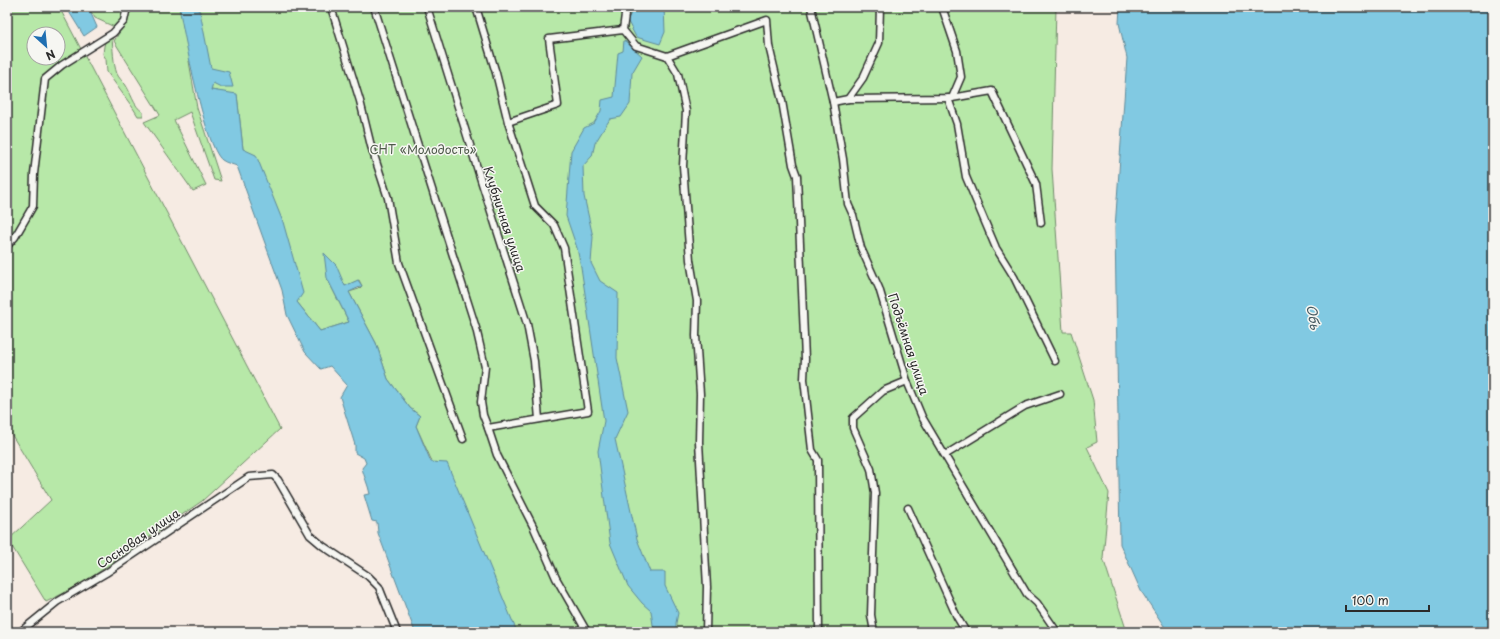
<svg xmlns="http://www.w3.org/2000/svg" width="1500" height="639" font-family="'Playpen Sans',sans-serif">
<rect width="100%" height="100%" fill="#f6ebe3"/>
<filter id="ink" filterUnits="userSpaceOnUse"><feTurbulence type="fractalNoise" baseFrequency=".025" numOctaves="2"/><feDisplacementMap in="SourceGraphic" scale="8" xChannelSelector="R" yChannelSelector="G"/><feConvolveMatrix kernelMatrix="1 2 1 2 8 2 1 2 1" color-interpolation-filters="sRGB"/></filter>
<g filter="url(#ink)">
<!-- green -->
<g fill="#b7e8a8" stroke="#718a6a" fill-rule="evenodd">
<path d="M7,7H59L280,429L202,501L80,585L46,602L8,540L51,500L7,427ZM34,34H58V58H34Z"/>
<path d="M88,7H1056L1052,169L1063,332H1071L1093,400L1097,442L1087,447L1109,493L1103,558L1127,632H509L416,426L420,416L410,408L388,379L376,343L349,292L359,289L362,286L359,280L345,286L327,278L349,322L320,331L297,302L243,149L237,95L211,90L212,83L211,69L200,66L189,61L197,108L221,181L214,180L190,112L174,120L206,185L193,191L144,122L160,115L114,41L121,30L95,18Z"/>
<path d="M112,37C113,48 113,63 117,74C119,78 122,81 125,84C131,92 133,106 143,112V116H138L133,108L107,72L106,59L103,54L104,46L105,42Z"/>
</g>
<!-- water -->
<g fill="#81c9e2" stroke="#5f8a99">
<path d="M66,7H88L97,27L84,36Z"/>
<path d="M179,7H197L200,12L211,68L229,72L233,87H221L213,83L211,90L237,94L243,149L256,155L283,222L303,293L297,302L320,331L349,322L327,278L324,253L336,265L345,286L358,280L362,286L349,292L376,343L388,379L410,408L420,416L416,426L431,462L447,463L517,632H415L378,533L377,522L372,521L364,495L370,494C368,484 364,477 362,468L366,463L364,458L355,453V445L340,397L347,385L330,366L321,369L305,352L287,315L282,290L237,166C232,164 226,163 222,160C205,147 184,33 179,7Z"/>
<path d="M635,7H664L665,32L660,44L636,37L627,20Z"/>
<path d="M1120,7H1493V632H1168L1141,591L1120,544L1115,228L1127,58L1119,23Z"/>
<path d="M624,40L642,56L632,73L630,104L621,117L610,119L595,143L592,156L583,166L584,196L593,237L591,263L600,281L618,293L617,358L628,411L615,439L637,539L650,572H665V586L678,613L676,623V632H654L651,611L642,603L628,586L610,543L598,451L604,421L581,267L577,248L566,216L571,151L584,128L594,123L601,111L602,100L614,97L618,53L623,51Z"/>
</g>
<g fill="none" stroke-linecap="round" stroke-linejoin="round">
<!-- street casing -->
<g stroke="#2b2b2b" stroke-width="9">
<g id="street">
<path d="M331,7L360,101L371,146L388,198L399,263L463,439"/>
<path d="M374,7L476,328L485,367L481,402L483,415L488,428L497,455L534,528L556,578L587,632"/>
<path d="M427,7L479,174L527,324L534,361L539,419"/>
<path d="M476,7L496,73L508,122L535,206L554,225L564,248L588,411L488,428"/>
<path d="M626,7L623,30L636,46L667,56L767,20L769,46L782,101L793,165L797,176L805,359L804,379L812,450L818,460L819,632"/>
<path d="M811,7L833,102L843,159L848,204L853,215L861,248L879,288L907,381L922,417L1027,594L1037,603L1057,632"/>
<path d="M942,7L957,51L961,77L952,98"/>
<path d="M667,56L678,74L686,111L683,166L690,260L697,301L696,336L700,394L699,442L707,587L706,632"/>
<path d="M948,98L957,124L966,177L996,248L1014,277L1055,361"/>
<path d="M848,99L863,78L879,43L880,7"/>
<path d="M833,102L848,99L952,98L992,91L1036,184L1041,223"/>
<path d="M508,122L558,105L549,39L623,30"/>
<path d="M7,246L15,237L33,206L34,174L45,79L62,65L113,33L124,21L127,7"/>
<path d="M945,455L1025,406L1060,394"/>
<path d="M908,508L957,617L966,632"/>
<path d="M7,627L10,632"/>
<path d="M20,632L57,602L106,573L249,477L273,475L278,480L310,535L323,546L368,576L379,587L397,632"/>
<path d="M874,632L871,615L875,493L871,469L853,428V418L883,391L907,381"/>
</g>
</g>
<!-- street -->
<use href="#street" stroke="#f6f6f2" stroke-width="6"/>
</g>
</g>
<g text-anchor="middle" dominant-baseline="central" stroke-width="3" stroke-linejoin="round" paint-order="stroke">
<!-- park labels -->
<g font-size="12" fill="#4e5a4a" stroke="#f6f6f2">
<text x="423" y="149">СНТ «Молодость»</text>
</g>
<!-- street labels -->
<g font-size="12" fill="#2b2b2b" stroke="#f6f6f2">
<text transform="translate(505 219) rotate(72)">Клубничная улица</text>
<text transform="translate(909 344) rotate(72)">Подъёмная улица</text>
<text transform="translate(138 538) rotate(-34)">Сосновая улица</text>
</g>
<!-- water labels -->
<g font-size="13" font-style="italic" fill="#455a62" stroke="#f6f6f2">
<text transform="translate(1314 317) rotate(81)">Обь</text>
</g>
</g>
<!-- margin -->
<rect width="1500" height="639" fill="none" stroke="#f6f6f2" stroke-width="24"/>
<rect x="12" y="12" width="1476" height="615" fill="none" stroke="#2b2b2b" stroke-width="1.5" filter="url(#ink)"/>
<!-- north arrow -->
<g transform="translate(46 46) rotate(153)"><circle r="19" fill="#f6f6f2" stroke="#a5a5a2"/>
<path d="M0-3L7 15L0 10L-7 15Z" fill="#1f6fb2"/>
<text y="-6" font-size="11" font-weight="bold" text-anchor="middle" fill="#2b2b2b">N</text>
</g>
<!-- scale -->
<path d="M1346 605v6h83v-6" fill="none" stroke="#2b2b2b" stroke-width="2"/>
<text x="1352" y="605" font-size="12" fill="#2b2b2b" stroke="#f6f6f2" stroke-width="3" paint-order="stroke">100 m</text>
</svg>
